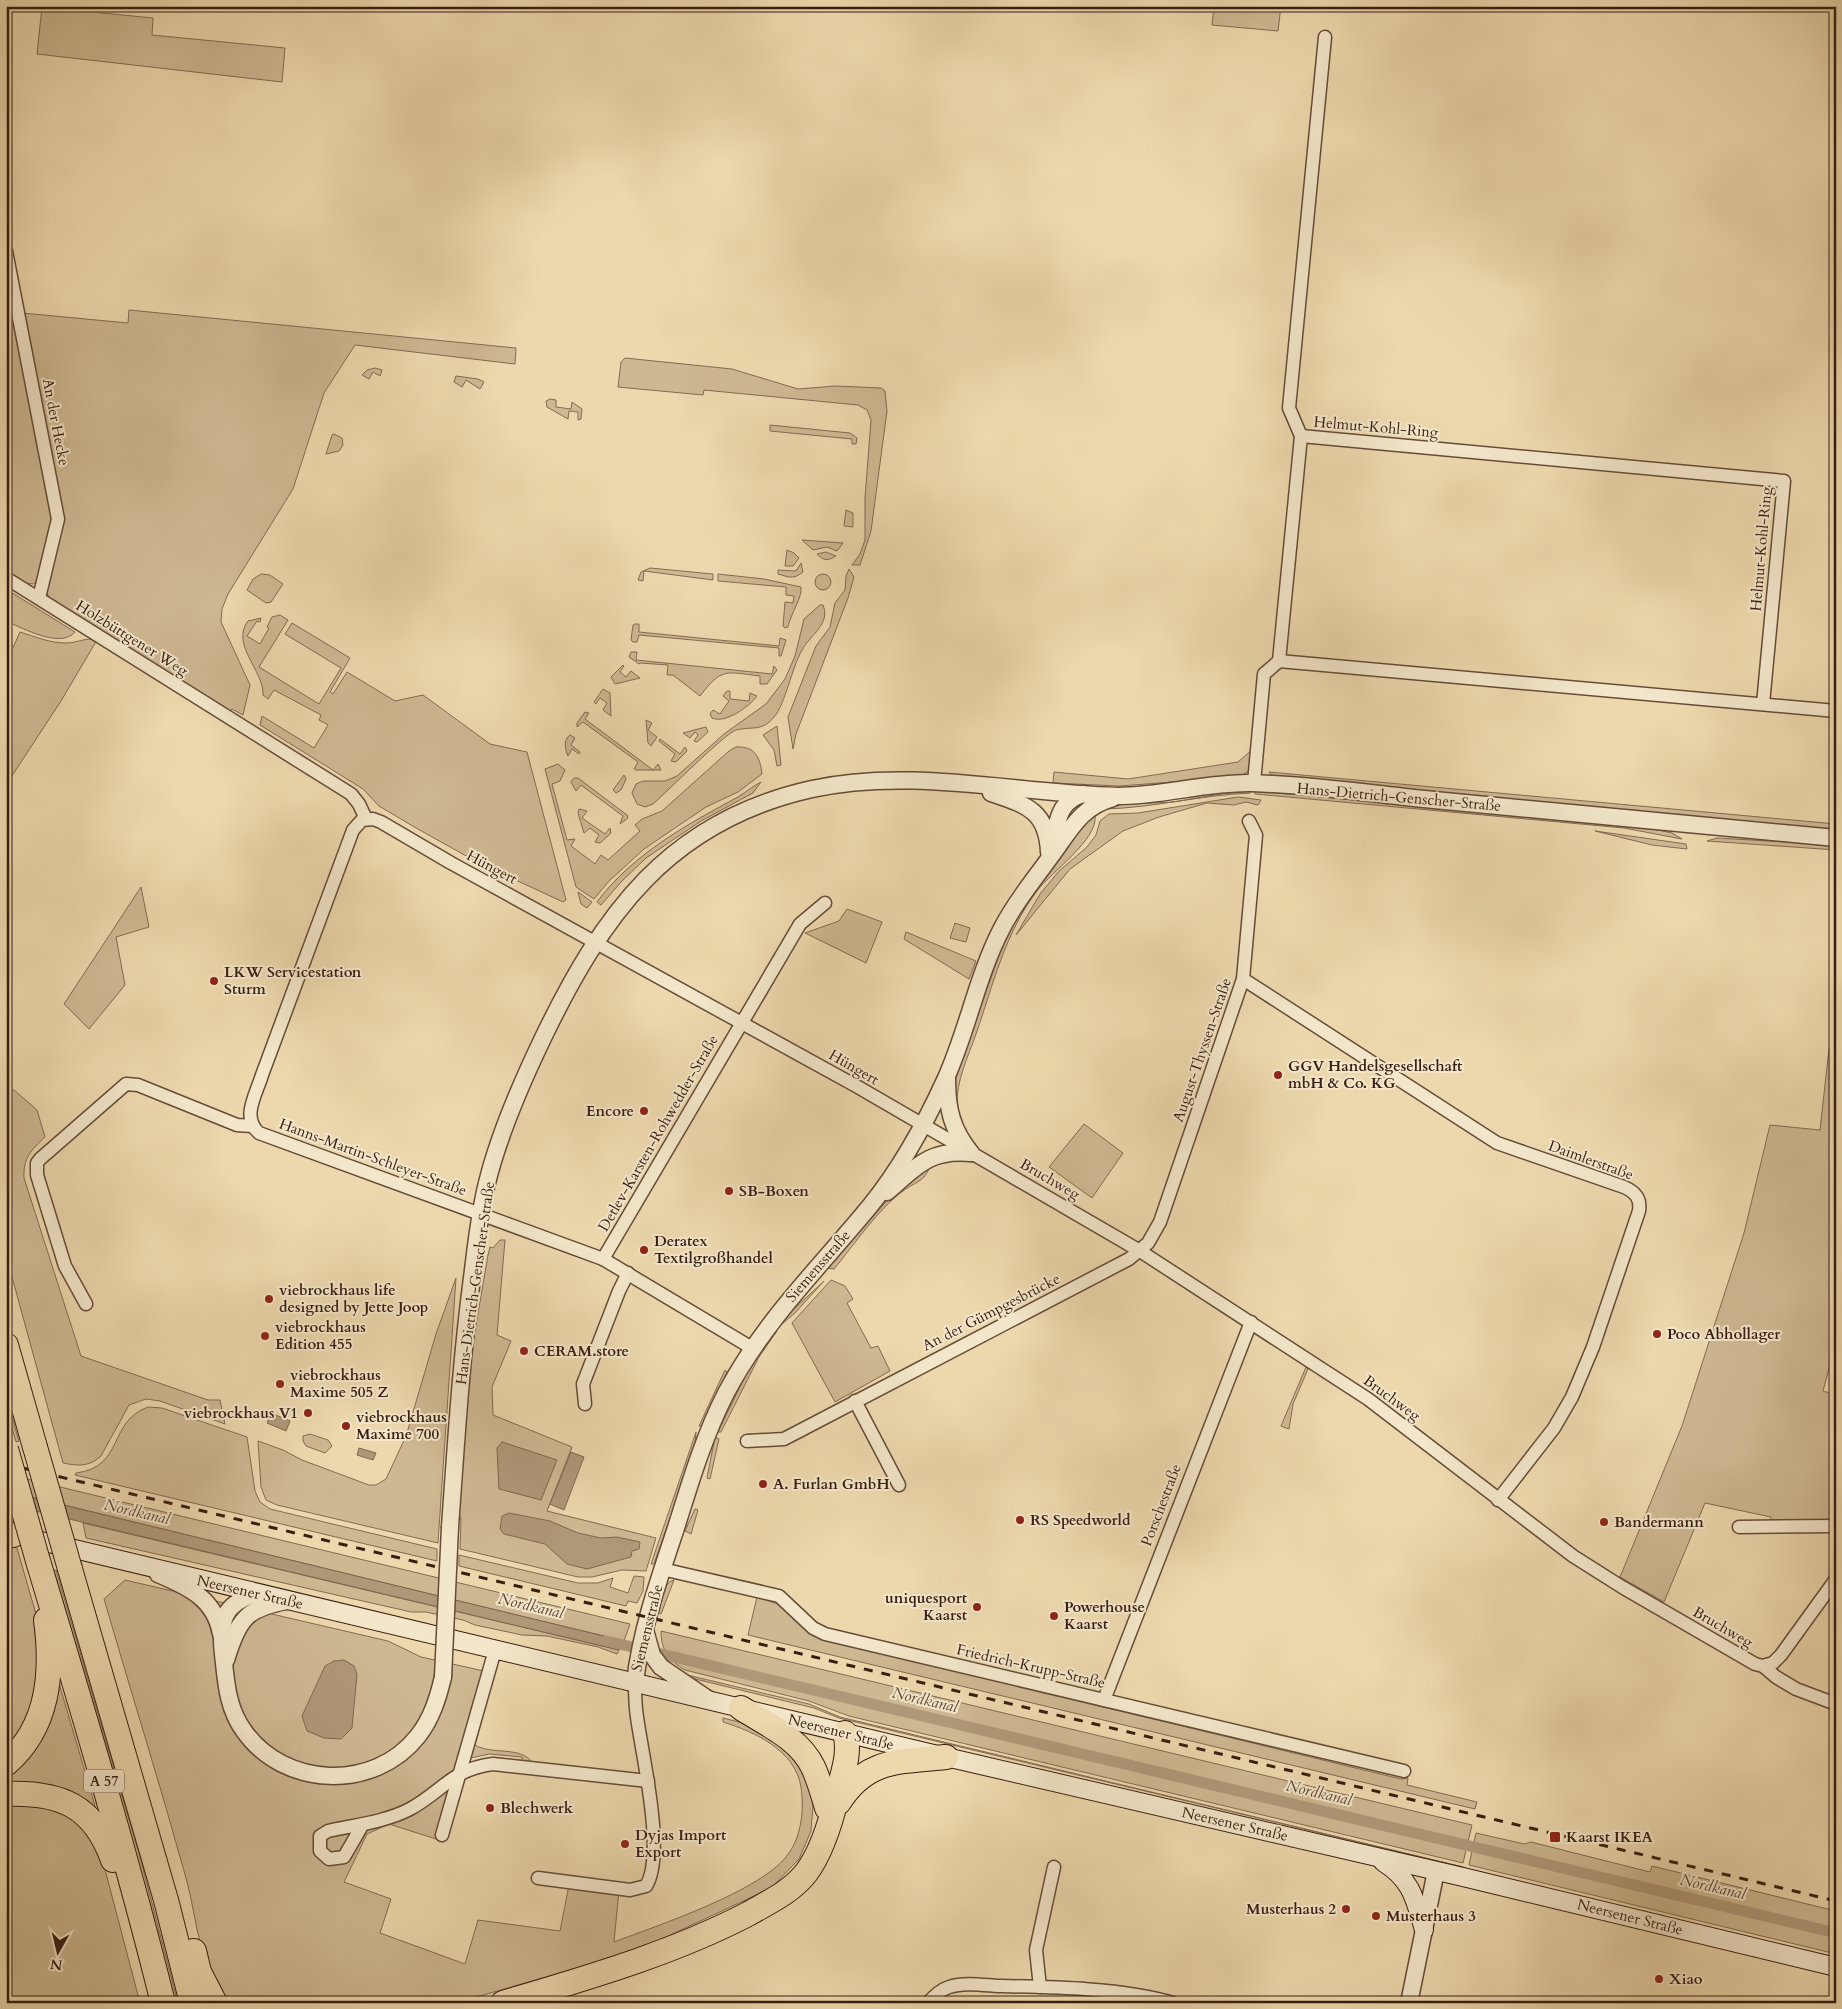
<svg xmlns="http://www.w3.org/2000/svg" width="1842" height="2009" font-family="Cardo,serif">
<rect width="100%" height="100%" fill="#edd8ad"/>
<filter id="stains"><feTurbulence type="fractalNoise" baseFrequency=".004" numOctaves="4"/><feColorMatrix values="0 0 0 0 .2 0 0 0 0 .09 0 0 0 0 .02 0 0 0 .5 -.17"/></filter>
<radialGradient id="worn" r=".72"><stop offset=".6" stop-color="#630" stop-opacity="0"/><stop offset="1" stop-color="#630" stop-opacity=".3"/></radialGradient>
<!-- green -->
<g fill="#ceb892" stroke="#836a52">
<path d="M1214,6H1281L1278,31L1212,25Z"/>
<path d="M42,7L153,18L152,35L285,48L282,82L37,54Z"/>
<path d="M6,271L54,522L39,581L33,584L26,583L6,571Z"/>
<path d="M129,310L516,348L515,364L355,345L324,393L293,489L228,594L222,609L221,622L250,685L243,715L232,709L229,713L50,599L46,591L60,530L22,313L128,323Z"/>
<path d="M625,358L732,369L798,389L835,386L881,388L885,391L887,411L871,531L860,565H852L860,554L865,540V498L871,420L867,410L858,405L704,390L703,395L618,387L621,362Z"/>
<path d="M375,368L382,370L380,376L373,372L369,379L362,375L367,370Z"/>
<path d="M456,376L478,379L484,382L480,389L466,380L462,387L454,382Z"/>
<path d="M550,399L556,400V407L571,409L572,402L582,409L581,419L578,420V412L569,411L568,419L547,407L546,401Z"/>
<path d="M770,425L850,433L857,438L856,444H852V439L770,431Z"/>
<path d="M334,434L342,438L343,445L339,451L326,454L332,435Z"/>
<path d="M846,510L853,513V527L844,526Z"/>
<path d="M802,540L843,543L837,551L827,547L813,550Z"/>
<path d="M787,550L794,553L799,558L793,566H785Z"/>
<path d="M826,552L836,556C828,561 824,561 817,554Z"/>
<path d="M801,563L803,572C793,580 789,577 778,574V570L796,571Z"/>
<path d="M650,568L713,574V580L644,571L643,581L638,580L641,572Z"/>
<path d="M849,569L854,577L848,598L796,734L793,749L788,717L816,646L830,627L835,603L845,590L846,576Z"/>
<path d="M261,574L270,575L283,584L271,602L266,603L247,590L253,579Z"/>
<path d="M718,574L764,579L801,587C803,596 790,615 788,627L785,628L783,626L785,602L793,603L794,596L786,595V587L718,581Z"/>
<circle cx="823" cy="582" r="8"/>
<path d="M6,589L75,632C61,649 22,628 6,621Z"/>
<path d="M820,605H823C831,624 810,635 802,650C792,667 785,705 774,717C762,732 752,726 736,730C723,735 668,791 653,804L645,807L637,804L632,793L636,784L643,781H665L677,776L724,734L766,704L785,679L795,656L804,619Z"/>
<path d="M280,615L288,620L259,667L319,704L341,668L285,634L292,623L350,658L330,692L333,694L347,672L395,701L423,695L490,744L527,752L566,900L563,902L477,862L416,828L379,806L363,789L260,725L262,716L314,748L328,725L319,720L321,715L274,690L268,699L263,695C264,670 230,645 248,621L261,618L260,622L257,621L247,636L260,644L269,628L267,627L272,617Z"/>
<path d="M635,624H639V632L779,646L780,638L786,640L781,656H779V648L639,635L637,642H633L631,640L633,625Z"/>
<path d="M20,632C36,637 50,643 66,643C78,643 85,637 97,640L61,701L6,785V663Z"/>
<path d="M631,652H637L636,660L772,674L774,666L777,670L767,684H760V676C726,672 722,667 700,696L673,675H667L668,665L640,663L639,664L629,657Z"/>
<path d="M623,665L624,666L620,672L626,677L631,671L640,678L615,684L611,677Z"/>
<path d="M603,689L610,693L611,716L603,710L607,703L600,698L596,704L594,702Z"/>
<path d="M727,691H730V699L749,701L750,693L757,696C749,707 725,724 712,718L710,714L713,710L720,714L729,701L723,696Z"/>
<path d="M585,712L589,713L585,719L653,770L658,764L661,770H636L634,769L638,762L583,722L577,727V723Z"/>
<path d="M646,720L652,723L648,730L657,737L651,746L648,743Z"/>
<path d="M777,726L781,765L777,766L774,750L763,735Z"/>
<path d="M706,727L708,732L697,742L694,741L698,735L695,732L690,738L683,733Z"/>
<path d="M570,735L575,738L571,745L580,752L579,754L572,749L568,756C565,749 563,740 570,735Z"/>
<path d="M660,739L680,754L685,747L687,751L676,762L671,761L675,754L659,741Z"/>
<path d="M736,747C755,746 760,757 762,774L738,792L706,807L644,849L609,881L594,899L576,887L545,769L558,764L565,770L560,781L552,784L567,840L575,839L571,846L595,864L601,855L608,860L640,831L635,825L642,819L662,811L729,751Z"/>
<path d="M1253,749L1251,769L1240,777L1119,786L1053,783L1054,772L1128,779L1238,762Z"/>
<path d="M1269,772L1836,824V832L1274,779Z"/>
<path d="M624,775L626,779L621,790L616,793L613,790Z"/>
<path d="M574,778H578L627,815L628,818L620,824L623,816L581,785L576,791L571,782Z"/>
<path d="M761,782L753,793L701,821L646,858L621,882L601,905L597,902C633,854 686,825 738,797C746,792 753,786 761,782Z"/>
<path d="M1250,791V793C1201,795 1153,808 1104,809L1112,805L1173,802L1226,793Z"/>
<path d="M1255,791L1630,824L1672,833L1682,839L1624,828L1255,794Z"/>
<path d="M1238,797L1261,800L1258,805L1246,802L1234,805L1207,803L1159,817L1123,831L1070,869L1016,935L1040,894L1059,871L1087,847L1096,835L1100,821L1109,814L1138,813Z"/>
<path d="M579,809L587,811L582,818L605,834L610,828L611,833L600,843L595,842L599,835L590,828L584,833L578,813Z"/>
<path d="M1095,815C1099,839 1051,872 1037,891C1005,933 993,985 976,1034C968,1057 956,1081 957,1106L953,1096L955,1081L1001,949L1014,920L1072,833Z"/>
<path d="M1595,831L1686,844L1687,849L1652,845Z"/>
<path d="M1717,838L1836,845V850L1707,841Z"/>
<path d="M141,887L149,927L116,937L125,985L89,1029L64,1004Z"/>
<path d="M578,892L592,902L587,908L581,904Z"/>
<path d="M847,909L882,922L866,963L805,933L839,921Z"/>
<path d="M955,923L970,928L966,942L950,938Z"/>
<path d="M906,932L976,961L969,979L904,939Z"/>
<path d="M1829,1049H1836V1353H1833L1823,1391L1836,1395V1522L1770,1524L1771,1517L1705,1503L1664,1602L1620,1577L1682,1426L1744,1233L1770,1125L1820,1130Z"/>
<path d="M14,1090L37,1110L45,1137C31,1150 23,1158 24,1178L81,1356L208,1400H220L225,1424L160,1401L146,1399L129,1405L101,1456C89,1467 78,1466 63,1463L6,1255V1091Z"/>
<path d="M1084,1124L1123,1153L1092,1198L1049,1167Z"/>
<path d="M931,1162C926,1182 918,1180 903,1191C879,1208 853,1246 834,1269L827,1268L902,1184Z"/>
<path d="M500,1240H505L497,1335L511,1341L492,1387L493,1415L572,1447L547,1511L656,1538L646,1571L622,1570L592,1577H578L460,1549L461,1520L458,1510L470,1360L488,1255L490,1247L493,1248Z"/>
<path d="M456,1278L438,1543L277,1505L266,1500L261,1487L258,1441L283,1450L302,1460L369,1485H376L386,1479L406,1436L436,1334Z"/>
<path d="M831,1280L845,1286L853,1299L847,1303L871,1348L878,1346L890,1371L835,1402L792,1323Z"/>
<path d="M824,1281L795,1313L782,1324L779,1323Z"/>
<path d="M775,1328L777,1331L759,1357L721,1432H718L755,1356Z"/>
<path d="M1306,1367L1308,1369L1293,1404L1289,1429L1281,1426Z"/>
<path d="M725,1370L727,1372L702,1426H699Z"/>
<path d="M6,1396L19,1441L16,1442L6,1407Z"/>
<path d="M148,1407L162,1408L247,1437L255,1491L260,1502L270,1509L437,1549V1561L75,1475L76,1473C125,1467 107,1422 148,1407Z"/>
<path d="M696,1432L695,1446L654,1564H651Z"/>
<path d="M310,1434L328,1440L332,1446L325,1453L306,1446L303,1441V1436Z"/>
<path d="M715,1437L719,1439L710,1479L707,1478Z"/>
<path d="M6,1474L630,1624L624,1641L6,1491Z"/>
<path d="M695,1509L698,1510L691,1534L685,1531Z"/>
<path d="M83,1523L619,1650L617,1654L598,1647L547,1636L522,1635L475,1625L463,1620L426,1612H411L86,1538Z"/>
<path d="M6,1546L17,1548L36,1614L42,1654L33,1719L6,1755Z"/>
<path d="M459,1555L578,1583H598L613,1578L610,1587L628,1593L634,1576L644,1577L643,1591L637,1603L628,1601L626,1606L459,1566Z"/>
<path d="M56,1570L140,1857L178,2003H175L137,1858L53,1571Z"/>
<path d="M125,1580L388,1641L421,1657L484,1671L436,1839L389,1824L367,1834L344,1882L391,1899L380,1933L465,1964L478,1920L560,1931L569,1885L619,1891L614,1942C656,1926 765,1890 789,1853C802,1834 804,1809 801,1787C795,1750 755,1732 723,1722V1718L747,1724L788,1748L807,1775L813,1806L811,1831L799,1859L771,1888L666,1937L611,1958L456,2003H228C199,1970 197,1918 186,1878C160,1784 131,1692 104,1599Z"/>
<path d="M674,1580L661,1614L659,1613C661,1603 662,1583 674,1580Z"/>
<path d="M757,1597L778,1604L805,1630L823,1639L1401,1779L1408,1778L1407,1785L1477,1802L1475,1809L748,1635Z"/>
<path d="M661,1631L1472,1825L1463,1863L849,1716L809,1701L685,1670C669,1661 661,1650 661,1631Z"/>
<path d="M56,1673L98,1816L6,1787V1770Z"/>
<path d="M683,1674L809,1704L840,1717L1463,1867L839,1718L814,1708L683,1676Z"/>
<path d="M494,1675L475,1745C492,1755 520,1746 532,1762L522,1761V1757L489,1754L466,1759L489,1678Z"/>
<path d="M6,1800H31L79,1820L103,1862L140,2003H6Z"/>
<path d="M1476,1833L1524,1844L1531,1842L1650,1872L1652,1866L1836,1911V1954L1469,1865Z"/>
</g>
<!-- water -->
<g fill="#af9878" stroke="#7f674f">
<path d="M271,1413L290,1421L286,1431L267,1423Z"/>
<path d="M502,1442L557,1460L541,1500L499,1489L497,1448Z"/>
<path d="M359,1448L376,1453L373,1460L357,1455Z"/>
<path d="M571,1452L584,1457L564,1510L550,1504Z"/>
<path d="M6,1491L624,1641L619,1650L6,1504Z"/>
<path d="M509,1513L550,1521L578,1533L601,1538L617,1537L640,1542L639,1549L632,1551L631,1557L587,1569L567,1564L545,1544L504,1534L500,1529L502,1516Z"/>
<path d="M344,1660L354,1666L357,1674L352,1728L341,1739L324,1738L307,1731L302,1716L325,1666L334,1661Z"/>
</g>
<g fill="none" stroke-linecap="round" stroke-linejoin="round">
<!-- canal -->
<path stroke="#af9878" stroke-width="11" d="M607,1641L1836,1933"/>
<!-- minor casing -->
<g stroke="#654c38" stroke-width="15">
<g id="minor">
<path d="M6,251L58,519L39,598"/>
<path d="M1301,436L1784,481L1763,704"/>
<path d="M6,578L351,794L359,804L366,819"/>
<path d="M1279,661L1301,436L1289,408L1325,37"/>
<path d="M1279,661L1836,711"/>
<path d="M1254,783L1264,674L1279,661"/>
<path d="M1243,979L1497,1143L1624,1187C1635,1192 1641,1198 1639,1211L1593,1347L1572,1397L1554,1428L1498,1500"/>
<path d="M603,1259L800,924L825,903"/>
<path d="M86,1304L65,1266L37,1175V1163L40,1159L126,1084L138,1085L237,1125L252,1126"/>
<path d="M752,1348L603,1259L259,1133C241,1117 256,1095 262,1075L353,830L362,820L373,819L381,822L451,863L858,1087L1140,1251L1368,1399L1573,1556L1622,1587L1755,1664L1763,1666L1776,1677L1796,1689L1836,1704"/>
<path d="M855,1401L899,1485"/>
<path d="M585,1404L583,1384L619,1291L628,1273"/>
<path d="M747,1441L784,1439L1129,1259L1148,1243L1160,1222L1243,979L1256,835L1249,821"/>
<path d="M1739,1527L1836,1526"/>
<path d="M662,1569L779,1596L813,1628L825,1634L1404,1771"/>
<path d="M1763,1666L1773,1663L1781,1655L1836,1579"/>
<path d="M1104,1700L1251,1322"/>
<path d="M363,1824L344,1857L329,1859L320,1851V1836L328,1831C355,1825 385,1822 410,1809C443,1791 452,1769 493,1764L648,1781"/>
<path d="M442,1835L495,1650"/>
<path d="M538,1878L630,1890L646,1886C666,1854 642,1755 637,1717C635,1705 635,1694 635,1682"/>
<path d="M1040,1987L1036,1950L1054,1867"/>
<path d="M928,2003C934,1996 940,1990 949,1987C964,1982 983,1985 998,1986C1051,1987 1123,1988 1173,2003"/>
</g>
</g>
<!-- tertiary casing -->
<g stroke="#654c38" stroke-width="19">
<g id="tertiary">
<path d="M991,793C1026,805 1047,810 1049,852"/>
<path d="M1051,845C1059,822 1056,803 1083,794"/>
<path d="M947,1079C947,1109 952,1130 971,1153"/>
<path d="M887,1192C916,1167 929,1149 971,1153"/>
<path d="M450,1527C456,1444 461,1361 472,1278C476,1247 479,1214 487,1183C499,1134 520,1086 542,1040C602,915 668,821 812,789C912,767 1017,794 1118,796C1163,796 1207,782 1252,783C1313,785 1374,794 1434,800C1568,812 1702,826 1836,838"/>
<path d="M158,1574C189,1587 215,1599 221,1634"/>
<path d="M257,1593C223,1604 219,1620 223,1654C226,1681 227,1708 244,1731C284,1788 374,1792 418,1736C432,1718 438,1698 443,1677"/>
<path d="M645,1630L652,1655L661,1667L708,1699"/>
<path d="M226,1660C238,1620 246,1608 287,1601"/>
<path d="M635,1682C641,1630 659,1579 676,1528C690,1483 704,1436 726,1393C764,1321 819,1268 870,1206C901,1168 926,1122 946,1078C968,1029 977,976 1002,928C1015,902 1034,880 1051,856C1070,831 1080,807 1113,798"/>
<path d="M1409,2003L1436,1871"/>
</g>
</g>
<!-- secondary casing -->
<g stroke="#381d11" stroke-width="20">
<g id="secondary">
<path d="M24,1537L946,1757L1463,1877L1836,1967"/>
<path d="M1383,1862C1412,1880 1415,1899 1424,1930"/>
</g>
</g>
<!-- motorway casing -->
<g stroke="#381d11" stroke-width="26">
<g id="motorway">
<path d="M6,1345L35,1447"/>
<path d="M6,1535H13"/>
<path d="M38,1561C82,1708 126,1854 163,2003"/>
<path d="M70,1569L166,1900L192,2003"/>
<path d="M741,1708C766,1724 799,1738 813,1767C819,1780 823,1794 827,1808"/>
<path d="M6,1764C49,1727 53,1673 46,1620"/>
<path d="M6,1794C61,1792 94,1806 113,1860"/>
<path d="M839,1802C867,1758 900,1762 946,1757"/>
<path d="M194,1951L199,1972L215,2003"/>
<path d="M503,2003C586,1978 671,1954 748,1914C769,1902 791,1892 806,1873C822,1852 831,1821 837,1796C842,1775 851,1754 845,1733"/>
</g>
</g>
<!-- minor -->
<use href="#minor" stroke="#f3e6ca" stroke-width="12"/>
<!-- tertiary -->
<use href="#tertiary" stroke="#f3e6ca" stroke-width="16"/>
<!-- secondary -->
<use href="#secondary" stroke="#f3e6ca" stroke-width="18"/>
<!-- motorway -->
<use href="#motorway" stroke="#edd8ad" stroke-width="24"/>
<!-- rail -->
<path stroke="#381d11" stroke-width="3" stroke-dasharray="9 9" stroke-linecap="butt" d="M6,1464L1836,1901"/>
<!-- tertiary-bridge casing -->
<g stroke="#654c38" stroke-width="19" stroke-linecap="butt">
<path id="tertiary-bridge" d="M443,1677L450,1527"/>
</g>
<!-- motorway-bridge casing -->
<g stroke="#381d11" stroke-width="26" stroke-linecap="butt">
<g id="motorway-bridge">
<path d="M35,1447L70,1569"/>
<path d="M6,1449L38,1561"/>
</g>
</g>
<!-- tertiary-bridge -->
<use href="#tertiary-bridge" stroke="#f3e6ca" stroke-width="16"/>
<!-- motorway-bridge -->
<use href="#motorway-bridge" stroke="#edd8ad" stroke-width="24"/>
</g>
<!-- markers -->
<g fill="#8f2418" stroke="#f3e6ca" stroke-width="2">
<circle cx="214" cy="981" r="5"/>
<circle cx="1278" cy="1075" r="5"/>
<circle cx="644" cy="1111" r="5"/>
<circle cx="729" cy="1191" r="5"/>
<circle cx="644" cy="1250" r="5"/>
<circle cx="269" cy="1299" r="5"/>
<circle cx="1657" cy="1334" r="5"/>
<circle cx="265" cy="1336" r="5"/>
<circle cx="524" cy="1351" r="5"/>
<circle cx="280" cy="1384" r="5"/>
<circle cx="308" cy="1413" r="5"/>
<circle cx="346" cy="1426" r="5"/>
<circle cx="763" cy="1484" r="5"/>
<circle cx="1020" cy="1520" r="5"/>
<circle cx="1604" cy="1522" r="5"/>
<circle cx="977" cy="1607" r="5"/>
<circle cx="1054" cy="1616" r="5"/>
<circle cx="490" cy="1808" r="5"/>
<rect x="1549" y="1831" width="12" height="12" rx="2.5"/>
<circle cx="625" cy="1844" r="5"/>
<circle cx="1346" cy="1909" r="5"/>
<circle cx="1376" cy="1916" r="5"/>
<circle cx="1659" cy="1979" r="5"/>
</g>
<g text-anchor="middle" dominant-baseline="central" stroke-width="4" stroke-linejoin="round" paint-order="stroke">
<!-- shield labels -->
<rect fill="#f3e6ca" stroke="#705948" stroke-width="1" x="84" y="1769.5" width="40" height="23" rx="4"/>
<g font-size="14" font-weight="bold" fill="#381d11">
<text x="104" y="1781">A 57</text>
</g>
<!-- street labels -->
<g font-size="15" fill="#381d11" stroke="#f3e6ca">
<text transform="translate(56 422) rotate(79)">An der Hecke</text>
<text transform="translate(1376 427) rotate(5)">Helmut-Kohl-Ring</text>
<text transform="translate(1761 549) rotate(-85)">Helmut-Kohl-Ring</text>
<text transform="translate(132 638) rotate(32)">Holzbüttgener Weg</text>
<text transform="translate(1399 797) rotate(5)">Hans-Dietrich-Genscher-Straße</text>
<text transform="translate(492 867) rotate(28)">Hüngert</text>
<text transform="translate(1202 1050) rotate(-71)">August-Thyssen-Straße</text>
<text transform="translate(854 1067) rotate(30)">Hüngert</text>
<text transform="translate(658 1133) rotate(-60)">Detlev-Karsten-Rohwedder-Straße</text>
<text transform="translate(373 1157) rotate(20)">Hanns-Martin-Schleyer-Straße</text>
<text transform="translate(1591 1160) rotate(20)">Daimlerstraße</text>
<text transform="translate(1050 1179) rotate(30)">Bruchweg</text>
<text transform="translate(818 1266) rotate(-49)">Siemensstraße</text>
<text transform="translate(475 1283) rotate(-82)">Hans-Dietrich-Genscher-Straße</text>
<text transform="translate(991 1312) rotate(-27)">An der Gümpgesbrücke</text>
<text transform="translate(1392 1398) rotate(36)">Bruchweg</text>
<text transform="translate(1161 1505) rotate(-69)">Porschestraße</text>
<text transform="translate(250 1592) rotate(13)">Neersener Straße</text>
<text transform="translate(1723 1627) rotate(30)">Bruchweg</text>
<text transform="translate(647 1628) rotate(-76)">Siemensstraße</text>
<text transform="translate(1031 1666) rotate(13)">Friedrich-Krupp-Straße</text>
<text transform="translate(841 1732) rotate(14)">Neersener Straße</text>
<text transform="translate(1235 1824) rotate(13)">Neersener Straße</text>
<text transform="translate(1630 1917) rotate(14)">Neersener Straße</text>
</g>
<!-- poi labels -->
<g font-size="15" font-weight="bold" fill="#381d11" stroke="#f3e6ca" text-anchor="start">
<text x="224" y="972">LKW Servicestation<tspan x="224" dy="17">Sturm</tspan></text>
<text x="1288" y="1066">GGV Handelsgesellschaft<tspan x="1288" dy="17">mbH &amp; Co. KG</tspan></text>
<text x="634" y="1111" text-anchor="end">Encore</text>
<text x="739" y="1191">SB-Boxen</text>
<text x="654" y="1241">Deratex<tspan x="654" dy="17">Textilgroßhandel</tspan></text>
<text x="279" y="1290">viebrockhaus life<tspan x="279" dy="17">designed by Jette Joop</tspan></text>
<text x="275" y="1327">viebrockhaus<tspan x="275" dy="17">Edition 455</tspan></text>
<text x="1667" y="1334">Poco Abhollager</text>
<text x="534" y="1351">CERAM.store</text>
<text x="290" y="1375">viebrockhaus<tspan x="290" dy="17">Maxime 505 Z</tspan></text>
<text x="298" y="1413" text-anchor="end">viebrockhaus V1</text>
<text x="356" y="1417">viebrockhaus<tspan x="356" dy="17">Maxime 700</tspan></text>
<text x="773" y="1484">A. Furlan GmbH</text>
<text x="1030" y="1520">RS Speedworld</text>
<text x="1614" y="1522">Bandermann</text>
<text x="967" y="1598" text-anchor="end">uniquesport<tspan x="967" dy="17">Kaarst</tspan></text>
<text x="1064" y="1607">Powerhouse<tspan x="1064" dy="17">Kaarst</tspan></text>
<text x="500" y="1808">Blechwerk</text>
<text x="635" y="1835">Dyjas Import<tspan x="635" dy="17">Export</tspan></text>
<text x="1566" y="1837">Kaarst IKEA</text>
<text x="1336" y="1909" text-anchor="end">Musterhaus 2</text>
<text x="1386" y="1916">Musterhaus 3</text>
<text x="1669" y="1979">Xiao</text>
</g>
<!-- water labels -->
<g font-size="16" font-style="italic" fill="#624835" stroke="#f3e6ca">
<text transform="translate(137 1512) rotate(13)">Nordkanal</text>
<text transform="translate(531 1606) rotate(13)">Nordkanal</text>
<text transform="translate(925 1700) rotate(13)">Nordkanal</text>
<text transform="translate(1319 1793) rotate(13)">Nordkanal</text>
<text transform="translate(1713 1887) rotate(13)">Nordkanal</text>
</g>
</g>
<!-- margin -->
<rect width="1842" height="2009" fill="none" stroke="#edd8ad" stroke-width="25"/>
<rect x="8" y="8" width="1827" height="1994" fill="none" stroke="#381d11" stroke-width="2.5"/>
<rect x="12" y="12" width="1817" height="1984" fill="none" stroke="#381d11"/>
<!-- north arrow -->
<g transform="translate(58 1952) rotate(188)" stroke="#f3e6ca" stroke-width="4" paint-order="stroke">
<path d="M0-4L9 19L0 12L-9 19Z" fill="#381d11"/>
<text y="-8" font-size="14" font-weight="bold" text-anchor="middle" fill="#381d11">N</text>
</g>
<rect width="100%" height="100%" filter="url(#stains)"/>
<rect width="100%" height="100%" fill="url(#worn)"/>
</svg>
